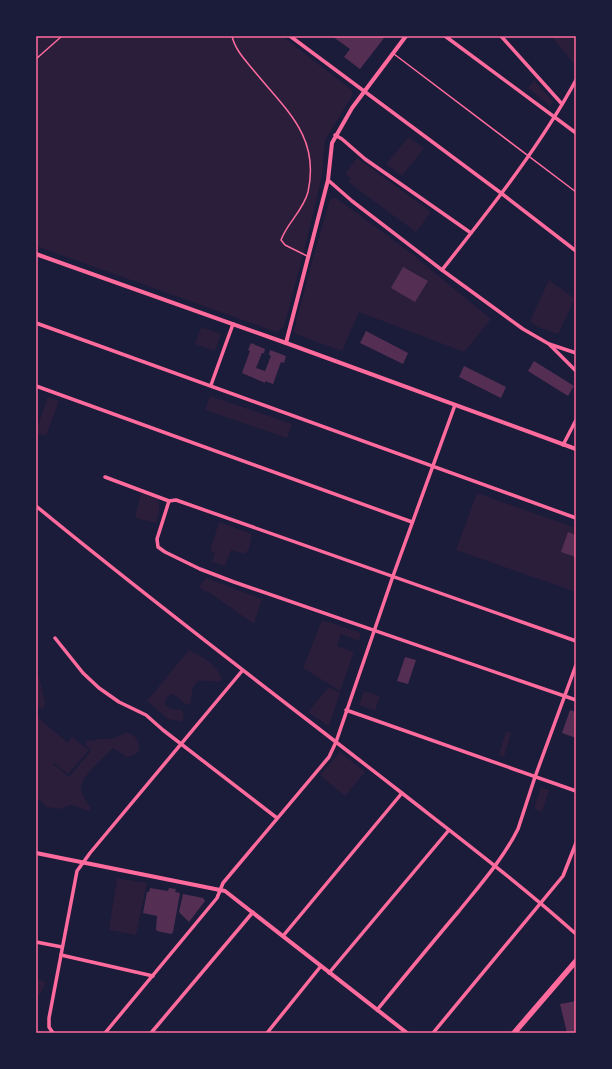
<svg xmlns="http://www.w3.org/2000/svg" width="612" height="1069" font-family="Karla,sans-serif">
<rect width="100%" height="100%" fill="#1b1b3a"/>
<!-- green -->
<g fill="#2a1e3b">
<path d="M36,36H282L352,90V96L325,140L322,176L306,243L284,327L276,332L36,246Z"/>
<path d="M551,36H576V60L574,64Z"/>
<path d="M534,80L553,102L550,106L528,88Z"/>
<path d="M409,137L424,148L402,176L386,164Z"/>
<path d="M357,158L431,212L416,232L348,182L351,178L345,174Z"/>
<path d="M336,198L408,251L491,319L464,352L359,312L342,351L295,334L294,330L312,262L330,199Z"/>
<path d="M549,280L575,299L558,334L538,327L530,321Z"/>
<path d="M201,327L221,334L215,351L195,344Z"/>
<path d="M210,396L292,424L287,438L205,410Z"/>
<path d="M48,397L59,401L46,436L36,433V431Z"/>
<path d="M141,493L158,499C161,508 158,515 156,523L135,518Z"/>
<path d="M477,493L576,528V592L456,550Z"/>
<path d="M219,522L252,534L249,549L244,554L231,550L225,566L212,562L215,553L210,551Z"/>
<path d="M206,578L262,599L254,624L207,591L205,592L199,587Z"/>
<path d="M322,620L361,633L359,641L341,634L337,646L354,652L340,691L303,668Z"/>
<path d="M189,650C205,659 217,663 222,681C213,683 206,680 197,681L193,687L190,704H185L179,698L171,694L166,698L165,705L171,709L182,710L184,717L182,722L168,719L147,701Z"/>
<path d="M36,674L40,680L45,703L43,709L36,706Z"/>
<path d="M329,687L340,693L329,726L308,712Z"/>
<path d="M364,691L380,696L375,711L359,705Z"/>
<path d="M36,716L68,743L72,737L89,750L68,774L54,763L53,766H56L69,777L91,751L86,745L87,741L99,739H112L127,732C136,736 140,741 139,751L134,755L127,757L113,748C105,757 80,776 81,789C82,797 87,802 91,808L88,811L72,805L67,806L60,809L47,807L36,797Z"/>
<path d="M506,731L511,733L504,757L499,755Z"/>
<path d="M340,752L365,772L345,796L320,775Z"/>
<path d="M541,787L549,790L542,812L534,809Z"/>
<path d="M117,878L147,883L136,935L109,930Z"/>
<path d="M36,979L46,982L40,994L36,997Z"/>
</g>
<!-- building -->
<g fill="#542f53">
<path d="M332,36H382L384,38L360,69L344,57L350,49Z"/>
<path d="M403,267L428,281L415,302L391,288Z"/>
<path d="M366,331L408,353L403,364L360,343Z"/>
<path d="M251,343L265,349L264,353H262L256,368L265,371L271,356L269,355L270,350L286,356L284,363L281,362L273,384L265,381V383L242,373L250,351L248,350Z"/>
<path d="M534,361L574,386L568,396L528,371Z"/>
<path d="M464,366L506,387L501,398L459,377Z"/>
<path d="M568,532L576,535V557L561,552Z"/>
<path d="M405,657L416,660L408,684L397,681Z"/>
<path d="M570,710L576,712V738L562,733Z"/>
<path d="M150,888L168,891L169,888L176,889L175,892L180,893L173,932L171,934L157,931L156,929L157,916L143,913L147,892H149Z"/>
<path d="M183,894L203,898L205,901L189,922L179,912Z"/>
<path d="M576,1001V1033H567L560,1004Z"/>
</g>
<g fill="none" stroke-linecap="round" stroke-linejoin="round">
<!-- service -->
<g stroke="#ff6b9d" stroke-width="1.5">
<path d="M232,36C235,50 246,61 255,72C287,111 320,137 308,192C303,211 287,223 281,240L285,245L307,256"/>
<path d="M394,54L576,192"/>
<path d="M36,59L62,36"/>
</g>
<!-- minor -->
<g stroke="#ff6b9d" stroke-width="3.5">
<path d="M290,36L501,193L576,251"/>
<path d="M445,36L576,133"/>
<path d="M501,36L562,104"/>
<path d="M335,135L342,139L365,159L471,233"/>
<path d="M328,180L352,201L442,270L523,329L549,344L576,353"/>
<path d="M442,270C490,209 539,148 576,80"/>
<path d="M36,323L576,518"/>
<path d="M550,345L576,371"/>
<path d="M211,385L233,324"/>
<path d="M36,386L412,522"/>
<path d="M563,445L576,420"/>
<path d="M105,477L169,501L176,500L576,641"/>
<path d="M169,501L157,539L158,547L165,552L200,569L234,582L576,700"/>
<path d="M36,506C155,604 277,696 398,790C458,837 519,883 576,934"/>
<path d="M55,638L83,673L99,688L119,702L146,715L163,730L277,818"/>
<path d="M346,710L576,791"/>
<path d="M283,936L402,793"/>
<path d="M36,942L62,947"/>
<path d="M61,955L153,976"/>
<path d="M329,973L449,830"/>
<path d="M377,1010C404,977 431,944 459,911C480,885 503,859 518,829L535,777L576,665"/>
<path d="M53,1033L49,1027V1018L77,871L90,853L242,671"/>
<path d="M105,1033L217,898L223,883L329,757L336,742L393,576L455,405"/>
<path d="M151,1033L253,912"/>
<path d="M267,1033L321,966"/>
<path d="M433,1033L563,876L576,843"/>
</g>
<!-- tertiary -->
<g stroke="#ff6b9d" stroke-width="4">
<path d="M36,254L286,343L576,449"/>
<path d="M286,343L328,180L332,143L352,108L406,36"/>
<path d="M36,853L225,891L407,1033"/>
</g>
<!-- primary -->
<path stroke="#ff6b9d" stroke-width="5.5" d="M514,1033L576,961"/>
</g>
<!-- border -->
<rect width="612" height="1069" fill="none" stroke="#1b1b3a" stroke-width="74"/>
<rect x="37" y="37" width="538" height="995" fill="none" stroke="#ff6b9d" stroke-width="1.5"/>
</svg>
